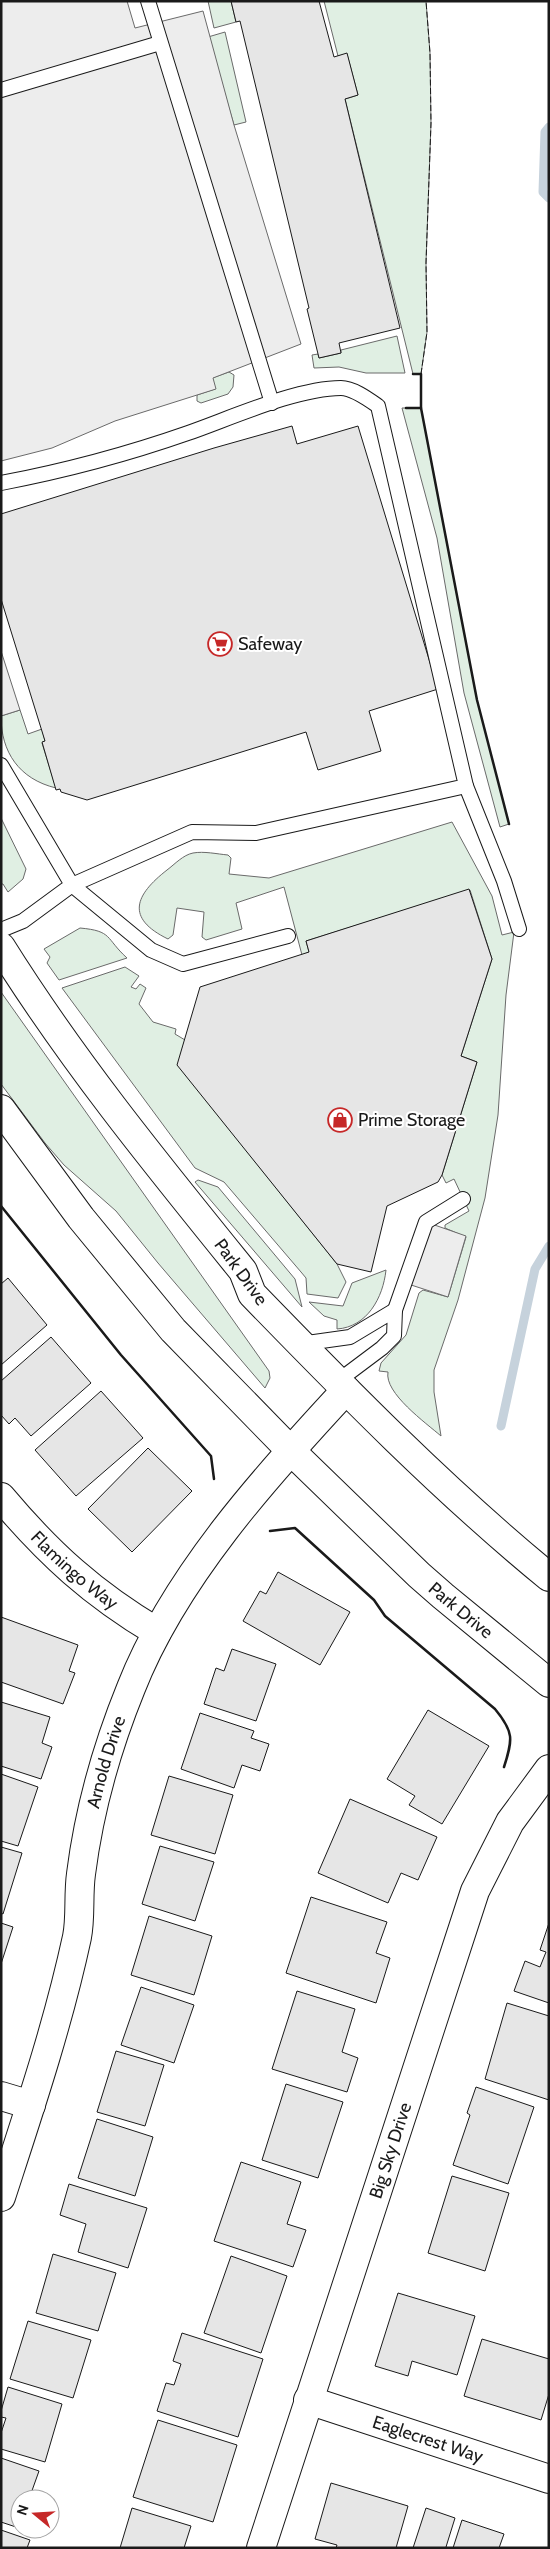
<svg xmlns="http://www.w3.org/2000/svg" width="550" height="2549" font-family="Cabin,sans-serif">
<rect width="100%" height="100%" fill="#fff"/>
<!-- green -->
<g fill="#e0efe3" stroke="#6a6a6a">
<path d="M208,1H231L236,22L214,28Z"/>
<path d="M324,1H426L430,53L431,123L426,263L427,332L421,374H413L345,99L358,95L347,54L338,56Z"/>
<path d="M225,32L246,122L234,125L208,37Z"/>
<path d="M397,336L405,373H366L339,367L314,368L312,355L318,354L319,358L341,353V350Z"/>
<path d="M229,372L234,375L233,387L228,394L201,403L197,401V395L215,389L212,378Z"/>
<path d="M402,408H421L477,700L509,824L500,827L464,693L437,538Z"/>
<path d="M20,710L28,734L42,729L45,741L42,743L56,788C19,779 1,752 1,716Z"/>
<path d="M1,818L26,869L23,879L8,892L3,884H1Z"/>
<path d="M452,822L492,896L502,935L514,932L506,995L498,1115L485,1198L458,1300L434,1370V1392L441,1436C426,1423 384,1393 388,1372L379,1371L381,1363L406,1335L419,1293L423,1290L448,1297L466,1237L445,1228V1225L469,1211L454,1179L446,1183L442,1175L477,1062L461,1056L492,959L470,890L306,941L309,952L302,955L284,887L236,903L242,929L206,940L202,937L204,912L177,908L173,935L168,939C125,918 135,895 167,870C175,864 183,855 193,853C204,851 217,854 228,855L231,858L229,874L269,878Z"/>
<path d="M80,928C113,931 105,938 127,958L59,980L47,963L50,957L44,949Z"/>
<path d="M125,967L139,976L131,987L136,989L140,984L146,988L139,1004L153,1022L176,1029L175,1034L185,1040L178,1065L337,1264L346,1282L338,1298L307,1294L306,1278L301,1272L224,1182L195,1168L62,988Z"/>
<path d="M1,992L269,1371L270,1378L265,1388L158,1263L116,1211L64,1165L45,1143L1,1084Z"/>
<path d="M198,1180L218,1187L295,1279L302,1307L195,1182Z"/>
<path d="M386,1270C383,1298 367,1327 337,1329V1320L324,1316L309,1302L343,1306L352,1283Z"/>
</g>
<!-- parking -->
<g fill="#ededed" stroke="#6a6a6a">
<path d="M1,1H127L135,28L203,11L234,125L301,344L213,378L216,389L115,421L52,448L1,461Z"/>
<path d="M1,651L20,710L1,716Z"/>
<path d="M426,1222L466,1236L448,1297L405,1283Z"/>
</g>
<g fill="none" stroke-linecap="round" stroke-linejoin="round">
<!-- stream -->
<g stroke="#c6d2dc" stroke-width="9">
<path d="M549,127L545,132L543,192L549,198"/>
<path d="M501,1426L535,1269L549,1246"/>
</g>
</g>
<!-- building -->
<g fill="#e6e6e6" stroke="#1a1a1a">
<path d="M231,1H319L334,57L347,53L358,95L345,99L400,328L339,343L341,353L319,358L307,309L309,308L240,21L236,22Z"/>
<path d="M292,426L297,444L358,426L438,689L369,711L381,751L318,770L306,732L87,800L61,792L60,789L56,790L42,742L45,741L1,599V514L214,448Z"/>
<path d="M469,889L492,959L461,1056L477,1062L442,1175L438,1182L387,1206L371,1272L337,1264L177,1065L200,987L309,952L306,941Z"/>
<path d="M8,1278L47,1325L1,1365V1284Z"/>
<path d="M51,1337L91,1383L31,1436L15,1418L9,1424L1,1415V1381Z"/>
<path d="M101,1391L143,1438L76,1496L35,1450Z"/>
<path d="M148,1448L192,1491L132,1552L88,1509Z"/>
<path d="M278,1572L350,1612L320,1665L243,1621L260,1591L266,1594Z"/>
<path d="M1,1617L78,1645L69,1671L75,1673L63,1704L1,1682Z"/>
<path d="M232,1649L276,1664L256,1721L204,1704L216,1668L224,1671Z"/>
<path d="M1,1702L50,1717L42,1743L52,1747L41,1779L1,1766Z"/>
<path d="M428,1710L489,1746L442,1824L409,1805L415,1796L387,1779Z"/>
<path d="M200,1713L254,1731L251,1738L269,1744L260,1771L242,1765L234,1788L181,1769Z"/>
<path d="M1,1774L38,1787L18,1846L1,1841Z"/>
<path d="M169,1776L233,1795L215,1854L151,1835Z"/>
<path d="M350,1799L437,1837L418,1880L401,1873L388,1903L318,1873Z"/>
<path d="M160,1846L214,1862L195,1921L142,1904Z"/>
<path d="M1,1847L22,1853L3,1914L1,1913Z"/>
<path d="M311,1897L387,1922L376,1953L390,1958L376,2003L286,1973Z"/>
<path d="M149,1916L212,1936L194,1995L131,1975Z"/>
<path d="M1,1923L13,1927L1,1964Z"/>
<path d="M549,1923V2003L514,1991L525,1961L540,1967L546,1952L540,1950Z"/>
<path d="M141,1987L194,2005L174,2063L121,2045Z"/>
<path d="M297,1991L355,2009L342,2052L358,2058L347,2092L272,2069Z"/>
<path d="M507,2003L549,2016V2100L485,2079Z"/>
<path d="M116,2051L164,2065L145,2126L97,2112Z"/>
<path d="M286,2084L343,2102L318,2178L262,2160Z"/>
<path d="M476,2087L534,2107L508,2184L453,2165L470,2115L467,2113Z"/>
<path d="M97,2119L153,2137L135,2196L78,2178Z"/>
<path d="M241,2162L301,2182L287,2224L306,2230L293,2267L214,2241Z"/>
<path d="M452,2176L509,2193L485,2271L428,2253Z"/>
<path d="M69,2184L147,2208L128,2268L78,2252L86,2224L60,2215Z"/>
<path d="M53,2254L116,2273L98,2331L36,2313Z"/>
<path d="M231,2256L287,2276L261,2353L204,2333Z"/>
<path d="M398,2293L475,2316L457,2375L412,2361L408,2376L375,2366Z"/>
<path d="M28,2321L91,2340L73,2398L10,2379Z"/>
<path d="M182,2333L263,2359L238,2437L157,2411L166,2383L174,2385L181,2364L173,2361Z"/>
<path d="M482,2339L549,2359V2394L541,2420L464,2396Z"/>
<path d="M8,2387L62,2404L45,2462L1,2449V2433L6,2418L1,2417V2411Z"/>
<path d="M158,2420L237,2445L213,2522L133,2497Z"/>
<path d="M1,2458L39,2471L29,2499H20L19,2528L1,2522Z"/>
<path d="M331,2483L408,2506L396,2548H336L337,2545L315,2539Z"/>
<path d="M132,2508L191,2526L184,2548H120Z"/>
<path d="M426,2508L455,2518L446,2547L448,2548H413Z"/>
<path d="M462,2520L504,2534L499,2548H453Z"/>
<path d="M1,2530L30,2540L27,2548H1Z"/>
</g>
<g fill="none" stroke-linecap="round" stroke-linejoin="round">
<!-- lane casing -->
<g stroke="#1a1a1a" stroke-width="16">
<g id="lane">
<path d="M148,1L272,403"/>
<path d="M1,90L160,43"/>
<path d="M1,483C64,471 128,454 188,433C231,418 297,388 341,388C353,388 368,399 378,406L466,786L256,833L192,832L72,885L151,950L183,964L288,936"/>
<path d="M1,765L72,885L23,921L1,930"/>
<path d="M466,786L504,881L519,929"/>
<path d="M395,1310L426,1222L463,1199"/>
<path d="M300,1344L350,1337L395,1310L394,1336L382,1348L338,1381"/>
</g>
</g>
<!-- street casing -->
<g stroke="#1a1a1a" stroke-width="30">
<g id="street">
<path id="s1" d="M1,1497C49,1554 93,1594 157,1632"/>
<path d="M1,2096L31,2105"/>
<path id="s2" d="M1,2197C29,2111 58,2025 77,1937C81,1917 78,1895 81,1874C89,1811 107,1747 131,1688C174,1578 266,1476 346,1390"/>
<path id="s3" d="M308,2400L549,2479"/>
<path id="s4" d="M261,2548L475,1891L510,1822L549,1769"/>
</g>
</g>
<!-- secondary casing -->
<g stroke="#1a1a1a" stroke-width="30">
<g id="secondary">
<path d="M1,947C73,1062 158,1166 243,1271L252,1294C347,1392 443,1490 549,1577"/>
<path id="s5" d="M1,1109L81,1218L173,1330L290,1450L419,1575L443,1596L549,1683"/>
</g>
</g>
<!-- lane -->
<use href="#lane" stroke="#fff" stroke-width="14"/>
<!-- street -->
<use href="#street" stroke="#fff" stroke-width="28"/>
<!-- secondary -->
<use href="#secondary" stroke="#fff" stroke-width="28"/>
<!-- fence -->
<path stroke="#1a1a1a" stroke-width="1" stroke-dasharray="6 2.5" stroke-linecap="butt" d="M421,374L427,332L426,263L431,123L430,53L426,1"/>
<!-- wall -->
<g stroke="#1a1a1a" stroke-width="2.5">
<path d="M406,408H421V374H413"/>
<path d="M421,408L477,700L509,824"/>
<path d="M1,1206L121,1355L211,1456L214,1479"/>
<path d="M270,1531L295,1528L374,1600L385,1616L495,1709C514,1732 513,1739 504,1767"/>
</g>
</g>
<!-- icons -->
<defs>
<g id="supermarket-ring" transform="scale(1.25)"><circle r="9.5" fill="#fff" stroke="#c62828" stroke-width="1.5"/><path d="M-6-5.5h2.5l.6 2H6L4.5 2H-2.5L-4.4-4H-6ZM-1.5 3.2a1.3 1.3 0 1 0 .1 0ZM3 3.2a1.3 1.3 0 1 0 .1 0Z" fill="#c62828"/></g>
<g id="shop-ring" transform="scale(1.25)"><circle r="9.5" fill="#fff" stroke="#c62828" stroke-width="1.5"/><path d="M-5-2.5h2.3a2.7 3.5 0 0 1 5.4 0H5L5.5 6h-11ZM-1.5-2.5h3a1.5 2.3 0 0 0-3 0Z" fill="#c62828"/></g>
</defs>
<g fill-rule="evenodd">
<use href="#supermarket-ring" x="220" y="644"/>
<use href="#shop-ring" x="340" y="1120"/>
</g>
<g text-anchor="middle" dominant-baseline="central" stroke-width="4" stroke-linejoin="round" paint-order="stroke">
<!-- poi labels -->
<g font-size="18" fill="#1a1a1a" stroke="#fff" text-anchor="start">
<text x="238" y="644">Safeway</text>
<text x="358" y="1120">Prime Storage</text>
</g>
<!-- street labels -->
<g font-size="18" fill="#1a1a1a" stroke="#fff">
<text transform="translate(241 1272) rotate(54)">Park Drive</text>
<text stroke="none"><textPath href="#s1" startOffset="104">Flamingo Way</textPath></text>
<text stroke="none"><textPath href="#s5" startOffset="682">Park Drive</textPath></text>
<text stroke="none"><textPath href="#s2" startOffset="449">Arnold Drive</textPath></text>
<text stroke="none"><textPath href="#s4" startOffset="418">Big Sky Drive</textPath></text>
<text stroke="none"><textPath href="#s3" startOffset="126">Eaglecrest Way</textPath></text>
</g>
</g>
<!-- border -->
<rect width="550" height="2549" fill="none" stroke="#1a1a1a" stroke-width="5"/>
<!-- north arrow -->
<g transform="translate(35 2514) rotate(288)"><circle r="24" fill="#ffffff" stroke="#a3a3a3"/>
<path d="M0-4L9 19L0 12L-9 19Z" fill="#c62828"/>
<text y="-8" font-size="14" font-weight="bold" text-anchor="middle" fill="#1a1a1a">N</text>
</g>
</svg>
